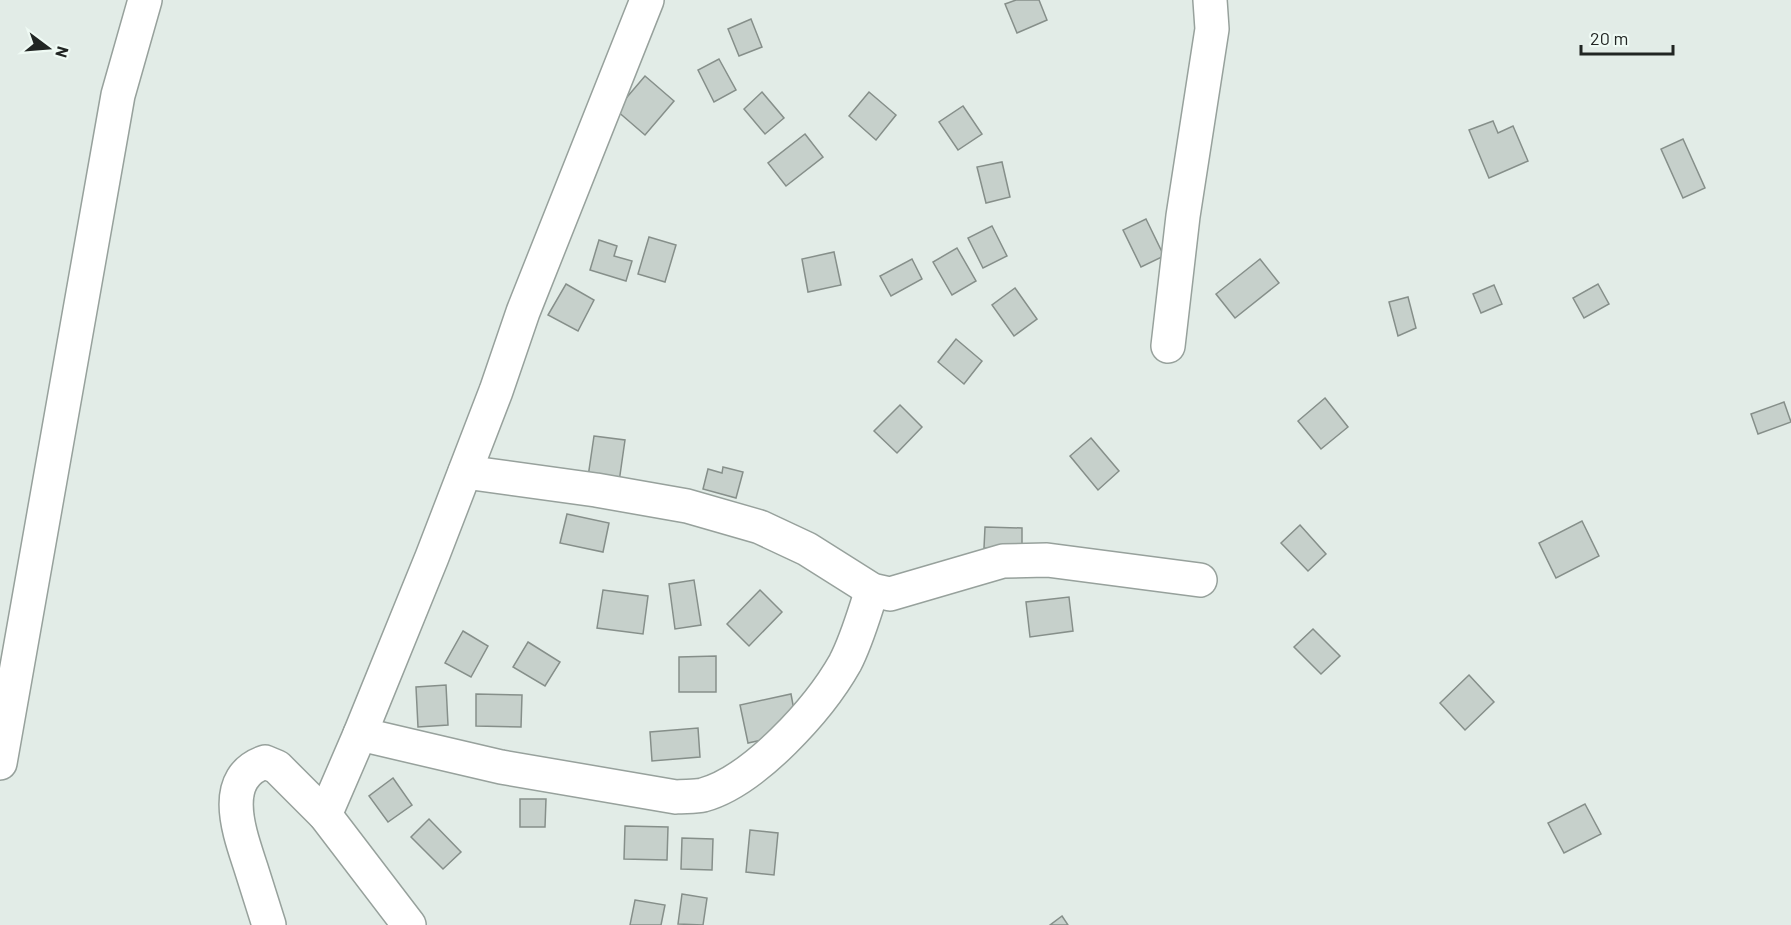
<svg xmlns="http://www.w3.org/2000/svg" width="1791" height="925" font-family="Barlow,sans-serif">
<rect width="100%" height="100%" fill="#e2ece7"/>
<!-- building -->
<g fill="#c6d0cb" stroke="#868f8a" stroke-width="1.5">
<path d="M1016,0H1039L1047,20L1017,33L1005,4Z"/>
<path d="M751,19L762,47L739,56L728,29Z"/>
<path d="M719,59L736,90L714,102L698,70Z"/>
<path d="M645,76L674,101L645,135L616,110Z"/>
<path d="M762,92L784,118L765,134L744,109Z"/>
<path d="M869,92L896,115L876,140L849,116Z"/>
<path d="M963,106L982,134L958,150L939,122Z"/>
<path d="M1493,121L1498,133L1513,126L1528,161L1489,178L1469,130Z"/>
<path d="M805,134L823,157L786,186L768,163Z"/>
<path d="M1683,139L1705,188L1683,198L1661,149Z"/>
<path d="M1002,162L1010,197L986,203L977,167Z"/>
<path d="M1146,219L1164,256L1141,267L1123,230Z"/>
<path d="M992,226L1007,256L983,268L968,238Z"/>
<path d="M649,237L676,245L665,282L638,274Z"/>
<path d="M599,240L617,246L614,256L632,261L626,281L590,270Z"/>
<path d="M957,248L976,281L952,295L933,262Z"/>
<path d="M834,252L841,285L808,292L802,259Z"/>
<path d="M912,259L922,279L891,296L880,276Z"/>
<path d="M1260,259L1279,283L1235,318L1216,294Z"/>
<path d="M566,284L594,300L578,331L548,315Z"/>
<path d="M1598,284L1609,304L1584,318L1573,298Z"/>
<path d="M1494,285L1502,304L1481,313L1473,294Z"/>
<path d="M1015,288L1037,319L1014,336L992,305Z"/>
<path d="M1408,297L1416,328L1398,336L1389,302Z"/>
<path d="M956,339L982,361L964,384L938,362Z"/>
<path d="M1325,398L1348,427L1321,449L1298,421Z"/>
<path d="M1784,402L1791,422L1758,434L1751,414Z"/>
<path d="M900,405L922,427L897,453L874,431Z"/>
<path d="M594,436L625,440L619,482L588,477Z"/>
<path d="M1091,438L1119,471L1098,490L1070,456Z"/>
<path d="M723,467L743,472L736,498L703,489L708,469L722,473Z"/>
<path d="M567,514L609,523L603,552L560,543Z"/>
<path d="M1582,521L1599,556L1556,578L1539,543Z"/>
<path d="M1300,525L1326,554L1308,571L1281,543Z"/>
<path d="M985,527L1022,528V549L984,548Z"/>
<path d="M694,580L701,625L675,629L669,584Z"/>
<path d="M603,590L648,596L643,634L597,628Z"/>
<path d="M760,590L782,612L749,646L727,624Z"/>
<path d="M1069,597L1073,631L1030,637L1026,602Z"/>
<path d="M1313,629L1340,656L1321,674L1294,647Z"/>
<path d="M463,631L488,646L471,677L445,663Z"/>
<path d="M528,642L560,662L545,686L513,667Z"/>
<path d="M716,656V692H679V657Z"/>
<path d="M1469,675L1494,702L1465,730L1440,703Z"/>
<path d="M446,685L448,725L418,727L416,687Z"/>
<path d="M476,694L522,695L521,727L476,726Z"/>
<path d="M791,694L798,732L748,743L740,705Z"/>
<path d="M698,728L700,757L652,761L650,732Z"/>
<path d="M393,778L412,805L388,822L369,796Z"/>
<path d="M520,799H546L545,827H520Z"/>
<path d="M1585,804L1601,834L1564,853L1548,823Z"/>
<path d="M429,819L461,852L443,869L411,837Z"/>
<path d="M625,826L668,827L667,860L624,859Z"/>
<path d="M750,830L778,833L774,875L746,872Z"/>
<path d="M682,838L713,839L712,870L681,869Z"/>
<path d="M682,894L707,898L703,925L678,924Z"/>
<path d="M635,900L665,905L661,925H630Z"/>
<path d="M1062,916L1068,925H1050Z"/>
</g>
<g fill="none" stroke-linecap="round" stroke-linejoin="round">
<!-- street casing -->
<g stroke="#97a19c" stroke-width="36">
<g id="street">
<path d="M1168,346L1183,216L1212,29L1210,0"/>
<path d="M465,472L596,490L687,506L760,527L807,549L872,590L890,594L1003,561L1047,560L1200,580"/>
<path d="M360,734L501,767L676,797C684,796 695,797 703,795C754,781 819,709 845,663C857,640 864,614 872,590"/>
<path d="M0,763L118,95L145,0"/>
<path d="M325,815L360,734L432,557L496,391L523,312L647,0"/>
<path d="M269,925C263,906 257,887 251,868C240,834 218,778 265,762L277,767L325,815L409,925"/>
</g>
</g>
<!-- street -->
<use href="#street" stroke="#fff" stroke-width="33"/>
</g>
<!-- north arrow -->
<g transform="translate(48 48) rotate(106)" stroke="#effaf4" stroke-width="4.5" paint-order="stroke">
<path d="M0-4.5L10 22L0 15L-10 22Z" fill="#212523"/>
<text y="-9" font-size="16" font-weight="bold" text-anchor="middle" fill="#212523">N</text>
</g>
<!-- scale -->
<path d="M1581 45v9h92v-9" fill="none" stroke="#212523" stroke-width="3"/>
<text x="1590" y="45" font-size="18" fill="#212523" stroke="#effaf4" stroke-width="4.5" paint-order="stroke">20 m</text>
</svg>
